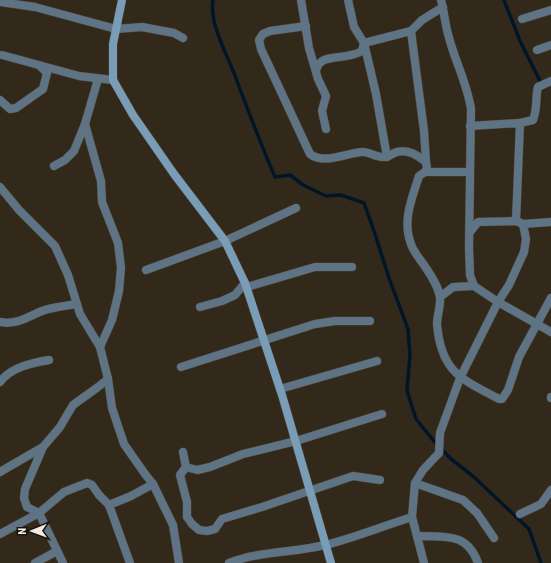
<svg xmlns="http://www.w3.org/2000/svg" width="551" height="563" font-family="'Roboto Condensed',sans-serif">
<rect width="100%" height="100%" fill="#33291b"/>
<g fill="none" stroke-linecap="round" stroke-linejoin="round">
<!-- stream -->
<g stroke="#001627" stroke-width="3.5">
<path d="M213,0C209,22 226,53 234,73C247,108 260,142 275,177L290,175L303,185L326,196L341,195L364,203L374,231L389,278L408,329L410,355L407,391L416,419L433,440L451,459L474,477L529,529L541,563"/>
<path d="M504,0L520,41L540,81"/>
</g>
<!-- street casing -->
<g stroke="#4e4437" stroke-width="9">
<g id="street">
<path d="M301,0L309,48L318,79L326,96L322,111L326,129"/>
<path d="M348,0L354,27L364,43L376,94L387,157"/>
<path d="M441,0C444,11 445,23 448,34C454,59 467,83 471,109L469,247L470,275L474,286L498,302L551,332"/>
<path d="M0,2L35,7L116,29L142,27L174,33L183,38"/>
<path d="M522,19L551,10"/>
<path d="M306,26L270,31L263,34L259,40L261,49L310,154C324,165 346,153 362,152C369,151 376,158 386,157C390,156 393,153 397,152C408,149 417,155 426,162"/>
<path d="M411,31L424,131L426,162L427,168L425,172L419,176C412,198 402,221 411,244C413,251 419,258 424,265C430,274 438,285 440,297C441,305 437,316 437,324C441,372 461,379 499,399H502L508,390L519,357L551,298"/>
<path d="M537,50L551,45"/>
<path d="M2,55L79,76L113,80"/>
<path d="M316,70C317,67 318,64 321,62C329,55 350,59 362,51L364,43L411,31L422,20L443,7"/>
<path d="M0,100L10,109L16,108L43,89L47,73L40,66"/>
<path d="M520,123L533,120C538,107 535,99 538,87L551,81"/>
<path d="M470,126L520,123L516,221"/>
<path d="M54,166L65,160L74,151L85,124L98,79"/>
<path d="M425,172H469"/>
<path d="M0,187L19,210L55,246L68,275L80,314L100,347"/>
<path d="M470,232L478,222L516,221L523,224L551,222"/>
<path d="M146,270L225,241L296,208"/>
<path d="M247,287L315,267H352"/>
<path d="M440,297L453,287L474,286"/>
<path d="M200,307L222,301L235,295L245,283"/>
<path d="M0,322C17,325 27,317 42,311C53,307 65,306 77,304"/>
<path d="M181,367L315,324L335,321H370"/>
<path d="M108,379L112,408L124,444L145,474L153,484L173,525L179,563"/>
<path d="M0,382C11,367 32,363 49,360"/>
<path d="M280,389L377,361"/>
<path d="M551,398V397"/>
<path d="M43,447L25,489L24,498L27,507L39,513L63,563"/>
<path d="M183,452L186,467L197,470L210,467L243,454L296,441L382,414"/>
<path d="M186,467L180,475L187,502V517L192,524L199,530L207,531L215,529L222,519L262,507L353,476L380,480"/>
<path d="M0,472L43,447L60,427L73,405L98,387L108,379L100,347L112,320L119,291L121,268L118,243L102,202L101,181L85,124"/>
<path d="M415,483L463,500L477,513L494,538"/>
<path d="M109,505L131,496L153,484"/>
<path d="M520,514L541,504L551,490"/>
<path d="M412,517L424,563"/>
<path d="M0,534L39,513L64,492L87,483L92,485L99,495L109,505L130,563"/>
<path d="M417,536C445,537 467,532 478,563"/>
<path d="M35,563L57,551"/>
<path d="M229,563C259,551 293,553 325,545C354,538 383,526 412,517L415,483L423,470L439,453L440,433L460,378L498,302L509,285L524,252L526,239L523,224"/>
</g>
</g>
<!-- secondary casing -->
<g stroke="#4e4437" stroke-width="9">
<path id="secondary" d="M122,0L113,44V80L133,115L174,174L225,241L245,283L282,395L331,563"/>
</g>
<!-- street -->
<use href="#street" stroke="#5e7484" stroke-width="8"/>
<!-- secondary -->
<use href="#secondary" stroke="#7a9db7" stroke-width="8"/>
</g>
<!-- north arrow -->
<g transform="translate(32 531) rotate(269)" stroke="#17130d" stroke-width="3" paint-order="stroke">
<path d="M0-3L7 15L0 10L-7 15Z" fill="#f2ebe2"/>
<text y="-6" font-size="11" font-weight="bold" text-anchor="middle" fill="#f2ebe2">N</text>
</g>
</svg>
